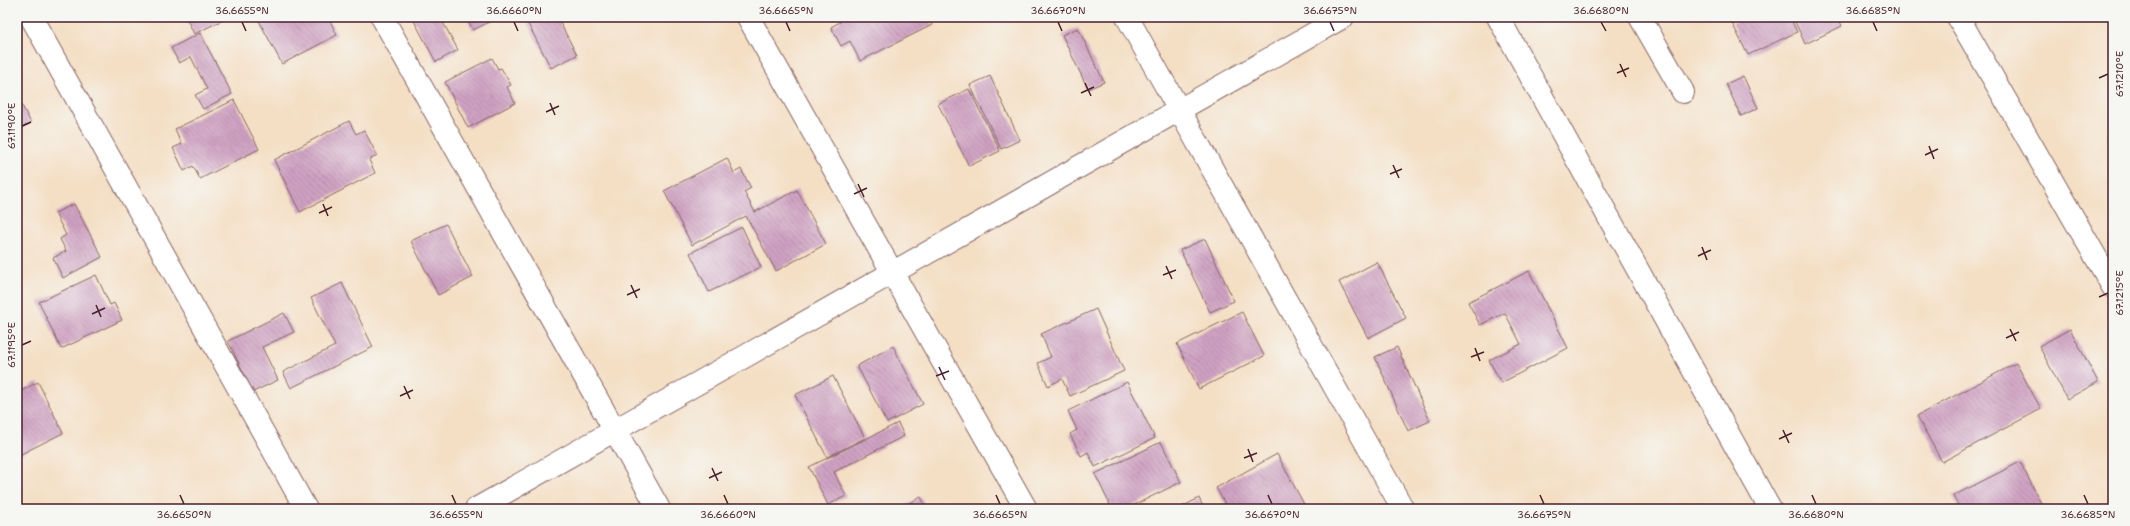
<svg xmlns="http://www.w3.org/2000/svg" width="2130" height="526" font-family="'Shantell Sans',sans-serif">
<defs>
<pattern id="building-back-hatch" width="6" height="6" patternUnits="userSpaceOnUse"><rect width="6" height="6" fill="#cfa1c2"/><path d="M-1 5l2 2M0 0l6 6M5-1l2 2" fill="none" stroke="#aa839e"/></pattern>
</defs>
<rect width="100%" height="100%" fill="#f6f6f2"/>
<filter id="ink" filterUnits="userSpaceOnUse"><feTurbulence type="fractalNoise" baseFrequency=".025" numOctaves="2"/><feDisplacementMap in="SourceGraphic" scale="8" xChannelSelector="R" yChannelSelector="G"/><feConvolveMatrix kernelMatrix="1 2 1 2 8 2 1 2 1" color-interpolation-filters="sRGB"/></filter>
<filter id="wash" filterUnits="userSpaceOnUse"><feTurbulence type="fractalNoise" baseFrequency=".012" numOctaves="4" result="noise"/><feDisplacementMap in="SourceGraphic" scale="16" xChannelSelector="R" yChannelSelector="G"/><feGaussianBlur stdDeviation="0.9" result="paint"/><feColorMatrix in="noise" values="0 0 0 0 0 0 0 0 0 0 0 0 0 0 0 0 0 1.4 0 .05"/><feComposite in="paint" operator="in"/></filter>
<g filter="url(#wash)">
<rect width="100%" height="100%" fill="#f4dfc5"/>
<g id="blocks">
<!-- building -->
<g fill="url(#building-back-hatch)">
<path d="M186,17H222L223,20L194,34Z"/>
<path d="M257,17H328L337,35L282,64Z"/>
<path d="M412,17H440L458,50L436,62Z"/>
<path d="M466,17H499L473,30Z"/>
<path d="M532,17H557L577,55L551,68L526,20Z"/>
<path d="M838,17H928L932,25L860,61L850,41L841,46L831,27L840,22Z"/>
<path d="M1744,17H1790L1797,32L1748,55L1732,23Z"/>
<path d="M1793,17H1838L1842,26L1805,44Z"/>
<path d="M1078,28L1104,82L1088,89L1062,35Z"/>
<path d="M200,33L232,94L203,109L195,95L207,89L191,57L179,63L171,48Z"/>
<path d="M492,58L498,69L501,68L511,85L507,87L515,103L468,128L445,82Z"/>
<path d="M990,76L1020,140L1001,149L970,85Z"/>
<path d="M1743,76L1758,108L1741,116L1726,84Z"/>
<path d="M969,89L1000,151L969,166L938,104Z"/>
<path d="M17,96L31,123L17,130Z"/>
<path d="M234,100L259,149L200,179L193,166L184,171L173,148L182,144L175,129Z"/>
<path d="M349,121L356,134L364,130L377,155L369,160L375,173L300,212L274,160Z"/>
<path d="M2113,131V144L2108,133Z"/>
<path d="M727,158L734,173L741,169L751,188L744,192L755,212L797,190L826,244L776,271L746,216L692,245L664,191Z"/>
<path d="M74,204L102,257L63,278L53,258L66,251L60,239L66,235L55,213Z"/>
<path d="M446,224L473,277L438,295L411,241Z"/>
<path d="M742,227L761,267L709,292L690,253Z"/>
<path d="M1205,239L1234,301L1210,312L1180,250Z"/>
<path d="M1377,262L1406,318L1368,338L1339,282Z"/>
<path d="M1529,271L1568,348L1501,383L1489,360L1521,344L1505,313L1480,325L1468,302Z"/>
<path d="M96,275L110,305L114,303L122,320L61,349L39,302Z"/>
<path d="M342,283L373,347L291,388L283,372L335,346L311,298Z"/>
<path d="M1096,309L1124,371L1070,396L1062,379L1048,386L1038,363L1051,357L1041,334Z"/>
<path d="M1242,312L1264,356L1199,389L1177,344Z"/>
<path d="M284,313L294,332L262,347L278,380L253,392L228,341Z"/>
<path d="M2070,329L2098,382L2067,399L2039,346Z"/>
<path d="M893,346L923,404L887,423L857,366Z"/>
<path d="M1397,347L1430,421L1408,431L1375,357Z"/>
<path d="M2016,363L2041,409L1942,462L1917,416Z"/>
<path d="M833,376L865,438L827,457L795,395Z"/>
<path d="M38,382L63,433L17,456V393Z"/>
<path d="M1127,382L1155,438L1095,467L1088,452L1081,456L1070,434L1077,430L1068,411Z"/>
<path d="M898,423L904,436L834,472L846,496L828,505L809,467Z"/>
<path d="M1161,442L1181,482L1126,509H1112L1095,474Z"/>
<path d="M1277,454L1306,508L1228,509L1216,488Z"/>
<path d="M2020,462L2044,509H1960L1953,496Z"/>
<path d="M921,497L927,509H898Z"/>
<path d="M1199,498L1204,509H1178Z"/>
</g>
</g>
</g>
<g filter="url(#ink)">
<use href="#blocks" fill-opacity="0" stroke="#866261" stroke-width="1"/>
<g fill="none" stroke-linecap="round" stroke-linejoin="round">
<!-- minor casing -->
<g stroke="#866261" stroke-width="24">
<g id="minor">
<path d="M31,17L306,509"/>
<path d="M382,17L659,509"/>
<path d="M748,17L1026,509"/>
<path d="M1127,17L1403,509"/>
<path d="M1640,17L1683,92"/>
<path d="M1958,17L2113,287"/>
<path d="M476,509L1343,17"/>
</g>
</g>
<!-- secondary casing -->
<g stroke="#866261" stroke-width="24">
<path id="secondary" d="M1498,17L1770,509"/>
</g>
<!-- minor -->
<use href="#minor" stroke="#fff" stroke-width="22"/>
<!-- secondary -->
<use href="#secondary" stroke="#fff" stroke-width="22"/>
</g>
</g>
<!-- ticks -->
<path fill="none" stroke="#4a1f2b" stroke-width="1.5" d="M242,22L246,31M514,22L518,31M786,22L790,31M1058,22L1062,31M1330,22L1334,31M1601,22L1606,31M1873,22L1877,31M1620,64L1626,77M1617,73L1629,68M2099,78L2108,74M1085,83L1091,96M1081,93L1094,87M550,103L555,115M546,112L559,106M22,126L31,122M1929,146L1934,159M1925,155L1938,149M1393,165L1399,178M1390,174L1402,169M858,184L864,197M854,194L867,188M323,204L328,216M319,213L332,207M1702,247L1707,260M1698,256L1711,250M1166,266L1172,279M1163,275L1176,270M631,285L637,298M627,295L640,289M2099,297L2108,293M96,305L101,317M92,314L105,308M2010,329L2016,341M2006,338L2019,332M22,345L31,341M1475,348L1480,361M1471,357L1484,352M939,367L945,380M936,376L949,371M404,386L410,399M400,396L413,390M1783,430L1789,443M1779,439L1792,433M1248,449L1253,462M1244,458L1257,453M712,468L718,481M709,478L722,472M180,495L184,504M452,495L456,504M724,495L728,504M996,495L1000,504M1268,495L1272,504M1540,495L1544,504M1812,495L1816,504M2084,495L2088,504"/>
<!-- margin -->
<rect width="2130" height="526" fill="none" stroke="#f6f6f2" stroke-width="44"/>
<rect x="22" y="22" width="2086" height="482" fill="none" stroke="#4a1f2b" stroke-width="1.5"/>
<g font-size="10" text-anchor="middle" fill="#4a1f2b">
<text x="242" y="14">36.6655°N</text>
<text x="514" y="14">36.6660°N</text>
<text x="786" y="14">36.6665°N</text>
<text x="1058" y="14">36.6670°N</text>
<text x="1330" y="14">36.6675°N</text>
<text x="1601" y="14">36.6680°N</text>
<text x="1873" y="14">36.6685°N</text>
<text transform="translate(2119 74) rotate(-90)" y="4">67.1210°E</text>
<text transform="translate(11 126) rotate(-90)" y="4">67.1190°E</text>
<text transform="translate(2119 293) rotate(-90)" y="4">67.1215°E</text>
<text transform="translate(11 345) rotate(-90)" y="4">67.1195°E</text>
<text x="184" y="518">36.6650°N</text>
<text x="456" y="518">36.6655°N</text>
<text x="728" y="518">36.6660°N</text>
<text x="1000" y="518">36.6665°N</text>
<text x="1272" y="518">36.6670°N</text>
<text x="1544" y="518">36.6675°N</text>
<text x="1816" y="518">36.6680°N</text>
<text x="2088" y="518">36.6685°N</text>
</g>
</svg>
